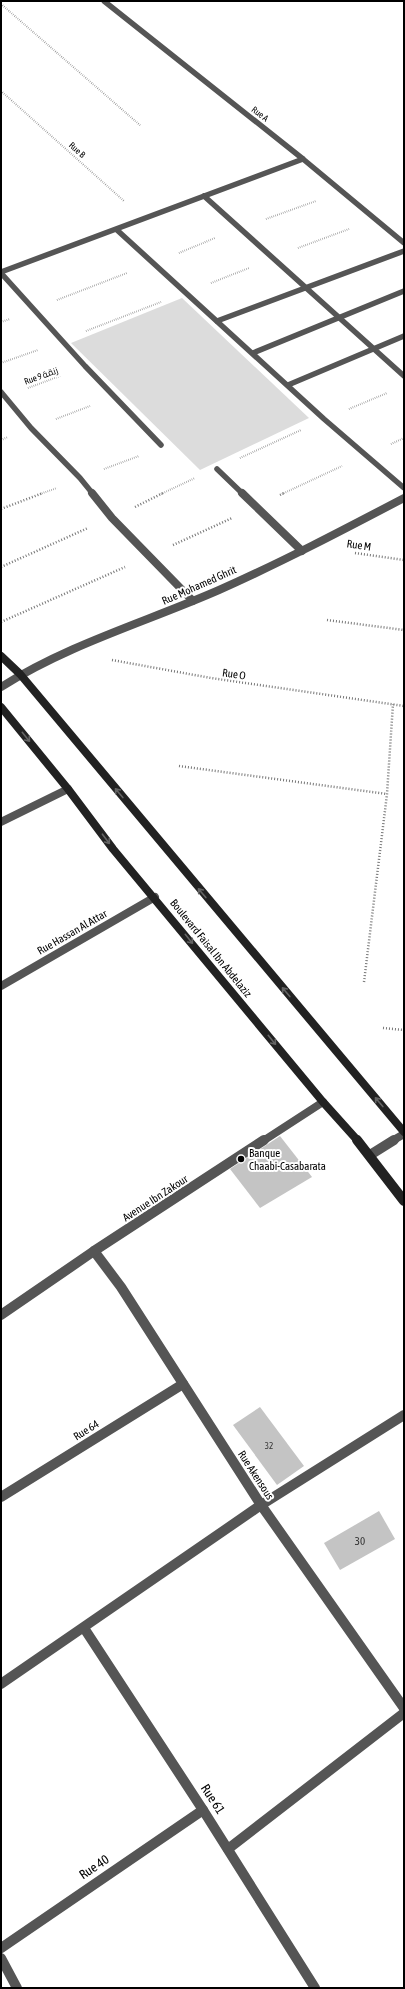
<svg xmlns="http://www.w3.org/2000/svg" width="405" height="1989" font-family="'Asap Condensed',Cairo,sans-serif">
<rect width="100%" height="100%" fill="#fff"/>
<!-- green -->
<path fill="#dcdcdc" d="M182,298L309,418L200,470L71,343Z"/>
<!-- building -->
<g fill="#c4c4c4">
<path d="M280,1136L312,1177L260,1208L230,1169Z"/>
<path d="M260,1407L304,1466L277,1485L233,1425Z"/>
<path d="M379,1511L395,1539L340,1570L324,1543Z"/>
</g>
<g fill="none" stroke-linecap="round" stroke-linejoin="round">
<!-- path-far1 -->
<g stroke="#777" stroke-width="2" stroke-dasharray="0.5 1.5" stroke-linecap="butt">
<path d="M1,4L141,126"/>
<path d="M1,91L124,201"/>
<path d="M266,219L316,201"/>
<path d="M298,248L349,229"/>
<path d="M179,253L215,238"/>
<path d="M211,283L249,268"/>
<path d="M57,300L127,273"/>
<path d="M1,322L10,319"/>
<path d="M86,331L161,302"/>
<path d="M1,363L38,350"/>
<path d="M28,388L60,376"/>
<path d="M349,409L387,393"/>
<path d="M56,419L90,406"/>
<path d="M1,440L8,437"/>
<path d="M391,444L404,438"/>
<path d="M240,458L301,430"/>
<path d="M104,469L139,456"/>
<path d="M40,494L57,488"/>
<path d="M161,494L195,478"/>
<path d="M282,494L342,466"/>
</g>
<!-- path -->
<g stroke="#777" stroke-width="2.5" stroke-dasharray="1 2" stroke-linecap="butt">
<path d="M280,495L284,493"/>
<path d="M135,507L163,493"/>
<path d="M1,509L43,493"/>
<path d="M173,545L232,518"/>
<path d="M355,553L404,560"/>
<path d="M1,567L88,528"/>
<path d="M327,620L404,630"/>
<path d="M1,622L125,567"/>
<path d="M112,660L211,678L404,706"/>
<path d="M179,766L387,794"/>
<path d="M364,982L387,794L393,704"/>
<path d="M383,1028L404,1030"/>
</g>
<!-- service-far1 -->
<g stroke="#555" stroke-width="5.5">
<path d="M217,321L404,251"/>
<path d="M253,353L404,291"/>
<path d="M288,385L404,336"/>
<path d="M217,469L243,494"/>
</g>
<!-- service -->
<g stroke="#555" stroke-width="8">
<path d="M242,493L302,551"/>
<path d="M1,822L68,789"/>
</g>
<!-- pedestrian-far1 -->
<g stroke="#555" stroke-width="5.5">
<path d="M204,196L404,376"/>
<path d="M1,392L31,428L80,478L93,494"/>
</g>
<!-- pedestrian -->
<path stroke="#555" stroke-width="8" d="M92,493L112,518L193,601"/>
<!-- minor-far2 -->
<g stroke="#555" stroke-width="5.5">
<path d="M104,1L303,159L404,243"/>
<path d="M117,230L324,419L404,488"/>
<path d="M1,272L303,159"/>
<path d="M1,273L85,366L161,445"/>
</g>
<!-- minor-far1 -->
<g stroke="#555" stroke-width="8">
<path d="M1,687C69,644 146,622 219,590C282,562 343,530 404,498"/>
<path d="M1,986L155,897"/>
<path d="M263,1141L323,1102"/>
<path d="M392,1141L404,1134"/>
</g>
<!-- minor -->
<g stroke="#555" stroke-width="10">
<path d="M370,1155L394,1140"/>
<path d="M94,1251L121,1287L261,1505L404,1708"/>
<path d="M1,1315L94,1251L264,1140"/>
<path d="M1,1497L183,1384"/>
<path d="M84,1628L203,1810L315,1988"/>
<path d="M1,1684L261,1505L404,1415"/>
<path d="M228,1849L404,1713"/>
<path d="M1,1948L203,1810"/>
<path d="M1,1958L17,1988"/>
</g>
<!-- secondary-far1 -->
<g stroke="#222" stroke-width="8">
<path d="M1,656L20,674L404,1132"/>
<path d="M1,707L68,789L113,849L323,1102L358,1141"/>
</g>
<!-- secondary -->
<path stroke="#222" stroke-width="10" d="M357,1140L404,1201"/>
</g>
<!-- one-way arrows -->
<defs><path id="oneway-shaft" d="M-6 0H5M1.5-3L5.5 0L1.5 3" fill="none" stroke-width="1.6" stroke-linecap="round" stroke-linejoin="round"/></defs>
<g stroke="#646464">
<use href="#oneway-shaft" transform="translate(26 737) rotate(51)"/>
<use href="#oneway-shaft" transform="translate(119 793) rotate(-130)"/>
<use href="#oneway-shaft" transform="translate(106 839) rotate(53)"/>
<use href="#oneway-shaft" transform="translate(202 893) rotate(-130)"/>
<use href="#oneway-shaft" transform="translate(189 939) rotate(51)"/>
<use href="#oneway-shaft" transform="translate(286 992) rotate(-130)"/>
<use href="#oneway-shaft" transform="translate(272 1040) rotate(51)"/>
<use href="#oneway-shaft" transform="translate(379 1102) rotate(-130)"/>
</g>
<!-- markers -->
<circle fill="#000" stroke="#fff" stroke-width="1.5" cx="241" cy="1159" r="4"/>
<g text-anchor="middle" dominant-baseline="central" stroke-width="4" stroke-linejoin="round" paint-order="stroke">
<!-- far-street labels -->
<g font-size="9" fill="#000" stroke="#fff">
<text transform="translate(260 114) rotate(38)">Rue A</text>
<text transform="translate(77 150) rotate(42)">Rue B</text>
<text transform="translate(41 376) rotate(-20)">Rue 9 زنقة</text>
</g>
<!-- number labels -->
<g font-size="9" fill="#313131">
<text x="269" y="1446">32</text>
</g>
<!-- street labels -->
<g font-size="11" fill="#000" stroke="#fff">
<text transform="translate(359 545) rotate(8)">Rue M</text>
<text transform="translate(199 585) rotate(-24)">Rue Mohamed Ghrit</text>
<text transform="translate(234 674) rotate(8)">Rue O</text>
<text transform="translate(72 932) rotate(-30)">Rue Hassan Al Attar</text>
<text transform="translate(211 948) rotate(51)">Boulevard Faisal Ibn Abdelaziz</text>
<text transform="translate(155 1198) rotate(-33)">Avenue Ibn Zakour</text>
<text transform="translate(86 1430) rotate(-32)">Rue 64</text>
<text transform="translate(256 1475) rotate(57)">Rue Akensous</text>
</g>
<!-- poi labels -->
<g font-size="11" fill="#000" stroke="#fff" text-anchor="start">
<text x="249" y="1153">Banque<tspan x="249" dy="13">Chaabi-Casabarata</tspan></text>
</g>
<!-- near-number labels -->
<g font-size="11" fill="#313131">
<text x="360" y="1541">30</text>
</g>
<!-- near-street labels -->
<g font-size="13" fill="#000" stroke="#fff">
<text transform="translate(213 1799) rotate(57)">Rue 61</text>
<text transform="translate(94 1867) rotate(-34)">Rue 40</text>
</g>
</g>
<!-- border -->
<rect width="405" height="1989" fill="none" stroke="#000000" stroke-width="4"/>
</svg>
